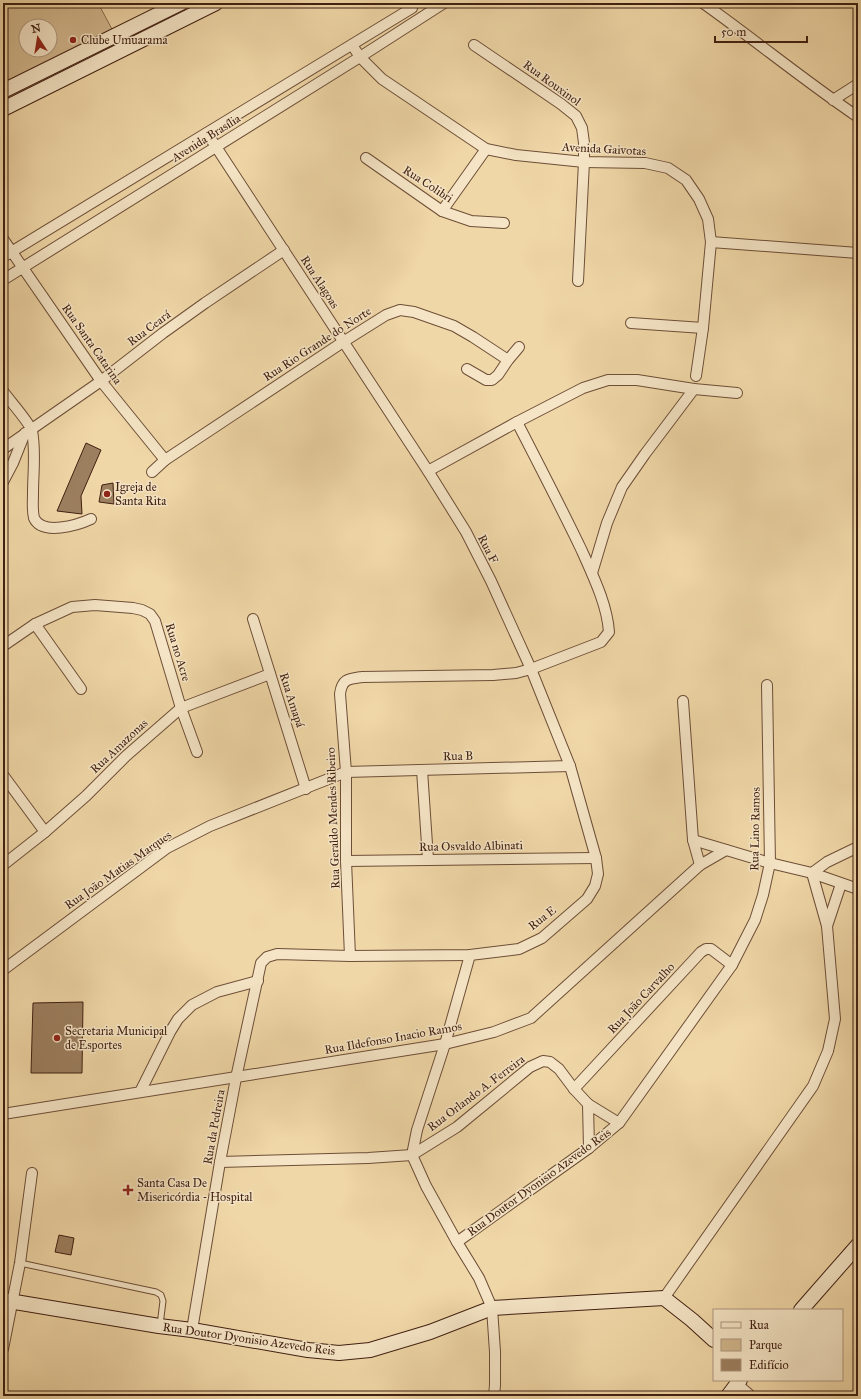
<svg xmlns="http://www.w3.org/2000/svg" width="861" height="1399" font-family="'IM FELL Great Primer',serif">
<rect width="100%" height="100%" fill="#f0d7a7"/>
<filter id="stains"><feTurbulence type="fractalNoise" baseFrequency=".005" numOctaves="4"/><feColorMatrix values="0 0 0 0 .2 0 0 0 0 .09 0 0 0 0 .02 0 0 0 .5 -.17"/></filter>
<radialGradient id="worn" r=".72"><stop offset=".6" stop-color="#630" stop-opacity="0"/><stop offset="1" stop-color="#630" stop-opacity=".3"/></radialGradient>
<!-- green -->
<path fill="#d2b88e" stroke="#8a6c50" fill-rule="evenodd" d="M3,3H98L113,31L3,96ZM26,26H50V50H26Z"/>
<!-- building -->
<g fill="#9c7f5f" stroke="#412012">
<path d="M86,443L101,450L81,496L82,514L57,511Z"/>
<path d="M113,483L114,504L99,502L102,485Z"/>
<path d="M83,1002L82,1073H31L33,1003Z"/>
<path d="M59,1235L74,1238L71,1255L55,1252Z"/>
</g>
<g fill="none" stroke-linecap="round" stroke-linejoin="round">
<!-- lane casing -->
<g stroke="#6d4e37" stroke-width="7">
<path id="lane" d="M20,1263L156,1292L161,1295L163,1301L160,1325"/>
</g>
<!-- street casing -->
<g stroke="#6d4e37" stroke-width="12">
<g id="street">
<path d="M703,3C755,40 805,81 858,117"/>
<path d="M352,45L360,57L382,79L486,149L516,155L584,162L645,163L668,168L686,180L699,199L708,219L711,242L703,328L696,376"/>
<path d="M474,45L561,104L576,116L582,128L584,143V162L578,281"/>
<path d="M833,100L858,84"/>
<path d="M366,158L442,211L471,221L504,223"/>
<path d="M442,211L486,149"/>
<path d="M3,239L101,381L165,460"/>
<path d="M711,242L858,253"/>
<path d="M3,257L412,8"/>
<path d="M3,280L360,57L444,3"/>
<path d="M631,323L703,328"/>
<path d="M467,369L486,380H492L498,375L508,360L519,347"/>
<path d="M3,391C9,400 30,423 32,431C36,451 33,473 33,493C33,501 32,510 34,518C42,536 78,525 91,519"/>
<path d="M3,449L101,381L163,333L205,303L284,250"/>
<path d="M428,471L517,422L583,388L608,380H637L694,389L737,393"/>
<path d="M152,472L165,460L343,342L386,315L400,310L414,312L454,326L473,337L508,360"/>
<path d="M3,482L13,463L25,433"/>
<path d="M592,573L607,523L622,487L645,454L694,389"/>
<path d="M253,619L306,789"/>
<path d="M35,624L81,689"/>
<path d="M3,646L35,624L72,607L95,605L133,608L142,610L150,614L155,621L181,708L197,752"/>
<path d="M683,701L693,840L700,865"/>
<path d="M422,770L428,859"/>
<path d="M3,775L45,832"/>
<path d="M693,840L770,863L812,873L858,889"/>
<path d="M346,861L596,858"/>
<path d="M3,865L45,832L86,796L126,756L181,708L270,674"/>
<path d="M827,926L841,884"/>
<path d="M470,955L445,1044L417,1130L412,1155L426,1186L457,1242L479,1278L492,1308L495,1352V1385L494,1396"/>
<path d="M350,956L346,861V772L340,694C342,679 348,679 362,677L493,675L516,673L531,669L601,642L609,632C607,604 593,576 582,551C561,507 539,465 517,422"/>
<path d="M3,970L167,848L210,826L346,772L570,766"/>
<path d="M574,1089L701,952L706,949H711L732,965"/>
<path d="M140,1092L170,1032L178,1019L192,1005L217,992L258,981"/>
<path d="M3,1114L445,1044L494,1032L531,1018L700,865L726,850"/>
<path d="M589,1148L588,1104L619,1123"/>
<path d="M220,1162L368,1158L412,1155L457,1127L530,1067L543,1061L550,1062L559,1069L574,1089L588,1104"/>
<path d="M457,1242L589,1148L619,1123L732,965L755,920L763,895L770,863L767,685"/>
<path d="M664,1298L813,1086L828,1051L835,1019L827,926L812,873L827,862L858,847"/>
<path d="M192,1330L220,1162L236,1078L261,963L267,957L277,954L350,956L470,955L519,949L542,938L587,899L595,886L598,874L596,858L570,766L531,669L491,581L466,532L428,471L207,133"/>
<path d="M3,1349L20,1263L32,1173"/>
<path d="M737,1384L751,1396"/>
</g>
</g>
<!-- secondary casing -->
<g stroke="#412012" stroke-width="16">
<g id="secondary">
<path d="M3,91L181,3"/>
<path d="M3,109L216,3"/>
<path d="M3,1300L159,1326L192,1330L308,1350L339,1353L370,1350L430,1332L492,1308L664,1298L692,1320L714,1340"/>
<path d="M801,1310L858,1245"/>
<path d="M728,1396L740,1380"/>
</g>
</g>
<!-- lane -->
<use href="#lane" stroke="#f5e5c6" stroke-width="5"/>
<!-- street -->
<use href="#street" stroke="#f5e5c6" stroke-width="10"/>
<!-- secondary -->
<use href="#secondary" stroke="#f5e5c6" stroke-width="14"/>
</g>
<!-- markers -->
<g fill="#8f2418" stroke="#f5e5c6" stroke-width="1.5">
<circle cx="73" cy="40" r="4"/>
<circle cx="107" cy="494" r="4"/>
<circle cx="57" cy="1038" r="4"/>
<path d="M126 1184h4v4h4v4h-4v4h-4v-4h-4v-4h4z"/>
</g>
<g text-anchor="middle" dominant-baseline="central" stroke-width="3" stroke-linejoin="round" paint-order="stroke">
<!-- poi labels -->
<g font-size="12" fill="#412012" stroke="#f5e5c6" text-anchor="start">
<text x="81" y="40">Clube Umuarama</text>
<text x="115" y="487">Igreja de<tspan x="115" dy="14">Santa Rita</tspan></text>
<text x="65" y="1031">Secretaria Municipal<tspan x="65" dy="14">de Esportes</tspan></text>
<text x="137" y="1183">Santa Casa De<tspan x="137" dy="14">Misericórdia - Hospital</tspan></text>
</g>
<!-- street labels -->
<g font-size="12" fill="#412012" stroke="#f5e5c6">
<text transform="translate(552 83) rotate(36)">Rua Rouxinol</text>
<text transform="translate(206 138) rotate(-32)">Avenida Brasília</text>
<text transform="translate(604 149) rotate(3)">Avenida Gaivotas</text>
<text transform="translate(428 184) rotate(33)">Rua Colibri</text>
<text transform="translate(320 282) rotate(57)">Rua Alagoas</text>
<text transform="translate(149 328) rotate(-37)">Rua Ceará</text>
<text transform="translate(92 344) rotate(55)">Rua Santa Catarina</text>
<text transform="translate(317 344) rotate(-33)">Rua Rio Grande do Norte</text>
<text transform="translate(488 549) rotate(63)">Rua F</text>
<text transform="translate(178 652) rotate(73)">Rua no Acre</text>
<text transform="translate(292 700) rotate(72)">Rua Amapá</text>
<text transform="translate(119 746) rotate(-43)">Rua Amazonas</text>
<text transform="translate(458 756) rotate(-1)">Rua B</text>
<text transform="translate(333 818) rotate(-92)">Rua Geraldo Mendes Ribeiro</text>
<text transform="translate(755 829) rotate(-89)">Rua Lino Ramos</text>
<text transform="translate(471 846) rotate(-1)">Rua Osvaldo Albinati</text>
<text transform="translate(118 870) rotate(-35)">Rua João Matias Marques</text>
<text transform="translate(542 918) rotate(-38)">Rua E</text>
<text transform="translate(641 998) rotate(-47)">Rua João Carvalho</text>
<text transform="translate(393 1038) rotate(-10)">Rua Ildefonso Inacio Ramos</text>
<text transform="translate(476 1093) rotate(-37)">Rua Orlando A. Ferreira</text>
<text transform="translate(214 1127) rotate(-80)">Rua da Pedreira</text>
<text transform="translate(539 1182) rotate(-36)">Rua Doutor Dyonisio Azevedo Reis</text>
<text transform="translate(249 1339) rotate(8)">Rua Doutor Dyonisio Azevedo Reis</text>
</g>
</g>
<!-- margin -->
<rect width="861" height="1399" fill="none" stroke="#f0d7a7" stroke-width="16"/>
<rect x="4" y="4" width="853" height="1391" fill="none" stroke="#412012" stroke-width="2"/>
<rect x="8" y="8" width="845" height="1383" fill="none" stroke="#412012"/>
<!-- legend -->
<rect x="713" y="1309" width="130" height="72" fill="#f5e5c6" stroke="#ad967e"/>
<rect x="721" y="1322" width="20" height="6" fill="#f5e5c6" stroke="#ad967e"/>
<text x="749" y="1329" font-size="12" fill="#412012">Rua</text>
<rect x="721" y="1339" width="20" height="12" fill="#d2b88e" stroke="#ad967e"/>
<text x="749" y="1349" font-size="12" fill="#412012">Parque</text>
<rect x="721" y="1359" width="20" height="12" fill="#9c7f5f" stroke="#ad967e"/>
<text x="749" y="1369" font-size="12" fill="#412012">Edifício</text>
<!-- north arrow -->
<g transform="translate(38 38) rotate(348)"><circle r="19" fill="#f5e5c6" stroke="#ad967e"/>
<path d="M0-3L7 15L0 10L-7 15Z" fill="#8f2418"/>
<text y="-6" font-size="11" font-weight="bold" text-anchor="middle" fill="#412012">N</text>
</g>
<!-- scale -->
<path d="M715 36v6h92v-6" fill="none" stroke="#412012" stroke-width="2"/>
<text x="721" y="36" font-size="12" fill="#412012" stroke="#f5e5c6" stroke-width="3" paint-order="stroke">50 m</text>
<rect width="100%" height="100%" filter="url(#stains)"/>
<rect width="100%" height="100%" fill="url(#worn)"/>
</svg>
